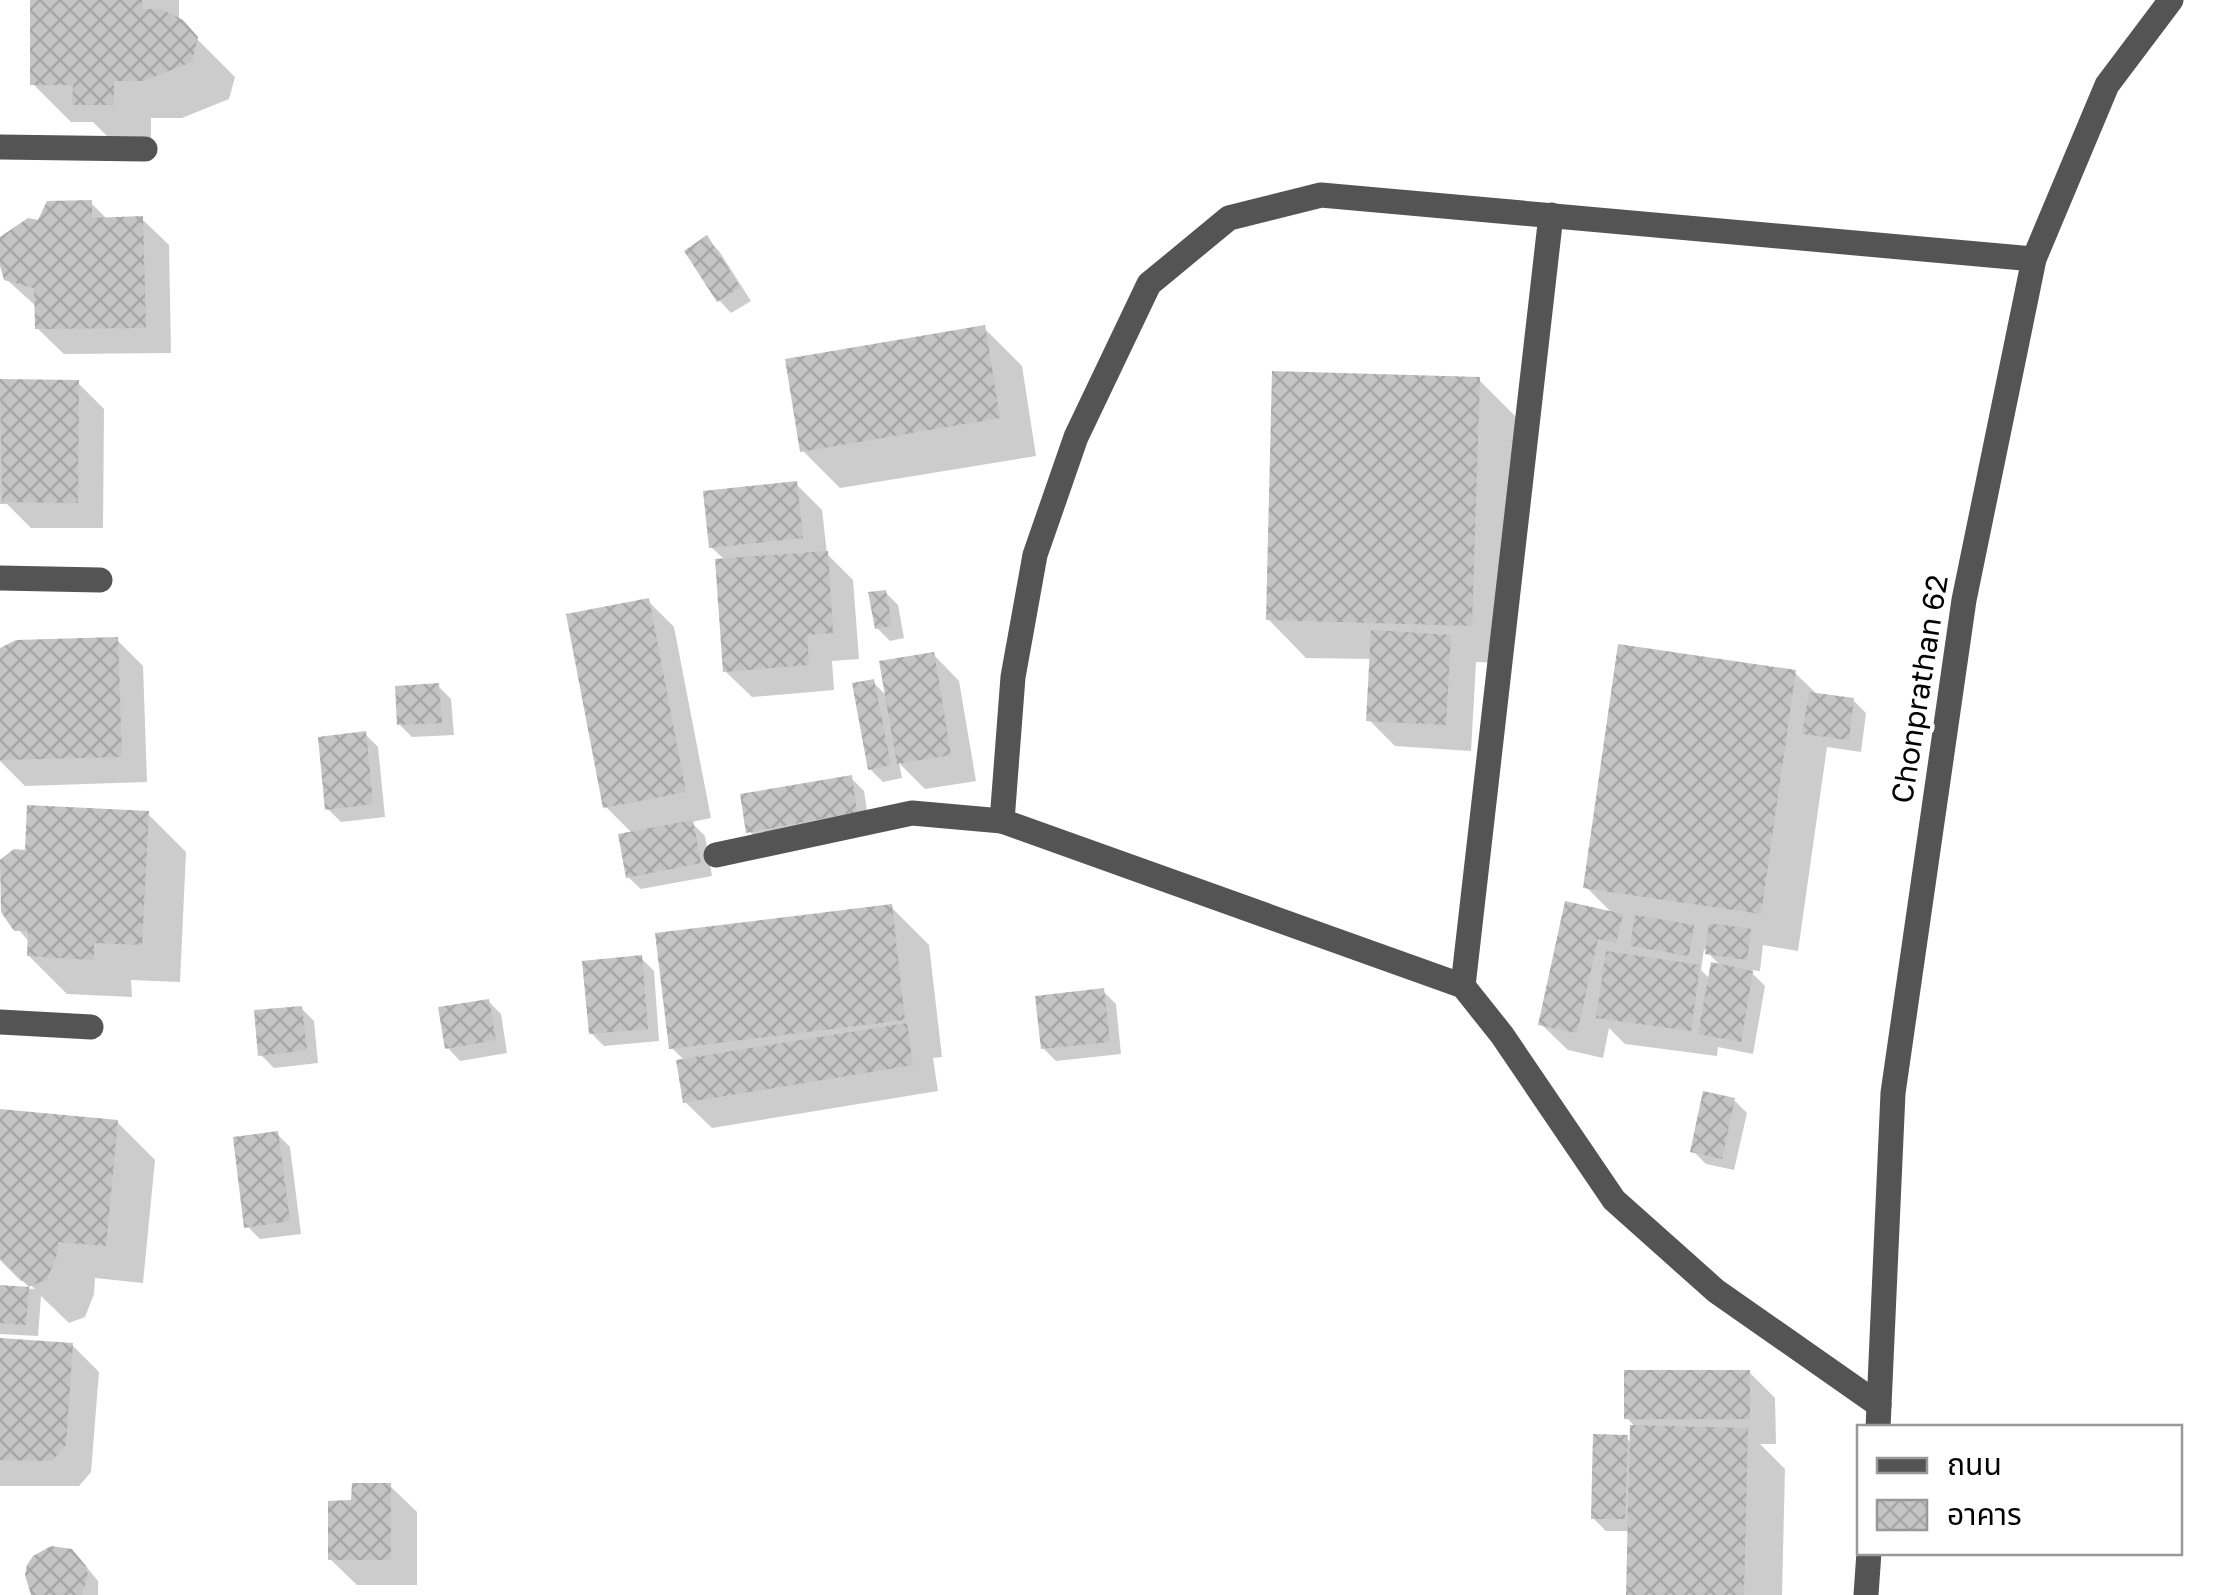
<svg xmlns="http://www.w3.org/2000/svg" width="2222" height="1595" font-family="'Golos Text','Noto Sans Thai',sans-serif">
<defs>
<pattern id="building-cross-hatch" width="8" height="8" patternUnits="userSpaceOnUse" patternTransform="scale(2.5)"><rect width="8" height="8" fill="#c4c4c4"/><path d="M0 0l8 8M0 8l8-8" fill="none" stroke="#a7a7a7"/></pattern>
</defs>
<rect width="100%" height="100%" fill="#fff"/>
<!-- shadow -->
<g fill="#0003" fill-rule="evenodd">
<path d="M33,0H179V21L235,77L229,99L182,118H151V142H113L93,122H71L33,84Z"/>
<path d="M91,203L108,220L142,219L169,245L171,353L64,354L37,328V307L6,279L0,257V241Z"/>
<path d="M706,238L719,251L751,301L731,313L719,300Z"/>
<path d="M984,328L1022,366L1036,456L840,488L802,450Z"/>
<path d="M1479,380L1517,418L1509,663L1476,662L1471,751L1395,746L1369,720L1372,659L1306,658L1268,619Z"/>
<path d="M0,382L78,383L104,409L103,528H31L7,504H0Z"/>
<path d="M796,484L822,510L827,554L853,580L859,659L832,661L834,690L752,697L725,671V560L711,547Z"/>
<path d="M885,592L898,605L904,638L890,641L877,628Z"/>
<path d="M648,601L674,627L711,818L691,822L705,836L712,876L641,889L628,877L633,834L606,807Z"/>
<path d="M117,640L143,666L147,782L25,786L0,761V651Z"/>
<path d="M933,654L959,681L976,781L925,789L899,763L902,778L883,782L870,769L873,682L888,697Z"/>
<path d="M1795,673L1818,695L1853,700L1866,713L1861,752L1827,747L1798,951L1763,945L1760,971L1749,970L1765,986L1753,1054L1718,1047L1717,1056L1625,1044L1609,1028L1603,1058L1568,1050L1541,1024L1614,915L1586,887ZM1704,949L1722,967L1711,980L1701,970Z"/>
<path d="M438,686L451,699L454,735L412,737L399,724Z"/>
<path d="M365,734L378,747L385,817L341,822L328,809Z"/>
<path d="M851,778L864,791L869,825L762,844L749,831Z"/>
<path d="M147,813L186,852L180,982L131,980L132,997L67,994L29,956L30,943L3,911L0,863L15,852L28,853Z"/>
<path d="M891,907L929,945L942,1057L933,1058L938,1091L712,1128L685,1102V1061L671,1047Z"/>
<path d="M641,958L654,971L659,1041L604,1046L591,1033Z"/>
<path d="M1103,991L1116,1004L1121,1054L1056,1061L1043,1048Z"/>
<path d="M488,1001L501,1014L507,1053L460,1061L448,1048Z"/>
<path d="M301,1008L314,1021L318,1063L274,1068L261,1055Z"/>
<path d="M1734,1100L1747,1113L1734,1170L1706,1164L1693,1151Z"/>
<path d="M0,1111L117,1122L155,1160L143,1283L95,1278L94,1294L85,1317L69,1323L41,1296L38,1336L0,1334V1287L35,1289L27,1282L21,1281L0,1260Z"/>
<path d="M277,1134L290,1147L301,1234L260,1239L247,1226Z"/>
<path d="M0,1340L72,1345L99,1372L91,1472L79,1486H0Z"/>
<path d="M1749,1372L1775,1398L1776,1444H1760L1785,1469L1782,1595H1629L1630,1531H1606L1593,1518L1626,1438L1632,1443L1636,1428L1627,1418Z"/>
<path d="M390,1486L417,1512V1585H357L330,1559L353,1503Z"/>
<path d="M85,1565L98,1581V1595H35Z"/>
</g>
<!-- building -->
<g fill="url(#building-cross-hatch)">
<path d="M30,0H142V9H161L183,20L198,37L192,62L143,81H114V105H72L73,85H30Z"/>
<path d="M92,200V218L143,216L146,328L35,329L34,288L4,280L0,266V237L28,218L38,220L47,201Z"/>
<path d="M707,235L740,287L717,302L684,251Z"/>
<path d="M985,325L1000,418L800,452L785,359Z"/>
<path d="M1272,371L1480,377L1472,626L1266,620Z"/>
<path d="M0,379L79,380L78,503L2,502Z"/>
<path d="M797,481L803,538L709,548L703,491Z"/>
<path d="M828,551L833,633L807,635L809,665L723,672L715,559Z"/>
<path d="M886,590L892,626L875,629L868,592Z"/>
<path d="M649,598L686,792L603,808L566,614Z"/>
<path d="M1371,630L1451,635L1446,725L1366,721Z"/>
<path d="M118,637L122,757L0,760V648L16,640Z"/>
<path d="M1618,644L1796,670L1761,914L1583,888Z"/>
<path d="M934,652L951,755L897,764L879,661Z"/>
<path d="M874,679L891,765L868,770L852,683Z"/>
<path d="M439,683L442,723L397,725L395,686Z"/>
<path d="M1809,692L1854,698L1849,740L1802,734Z"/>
<path d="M366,731L373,804L325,810L318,737Z"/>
<path d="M852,775L857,812L746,833L740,794Z"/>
<path d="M27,805L149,811L142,945L94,943V960L27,956L28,931H14L1,912L0,860L14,849L25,850Z"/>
<path d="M693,820L701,863L626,878L618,834Z"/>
<path d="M1565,901L1623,914L1616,943L1598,939L1577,1033L1538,1025Z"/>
<path d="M892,904L905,1020L669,1049L655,933Z"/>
<path d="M1635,915L1694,925L1689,956L1630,946Z"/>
<path d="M1709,923L1751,929L1747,960L1705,954Z"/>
<path d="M1606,951L1700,965L1691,1031L1596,1018Z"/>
<path d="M642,955L648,1029L589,1034L582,961Z"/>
<path d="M1711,962L1753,971L1741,1042L1698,1034Z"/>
<path d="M1104,988L1110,1042L1041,1049L1035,996Z"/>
<path d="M489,999L496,1040L445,1049L438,1007Z"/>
<path d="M302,1006L307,1050L258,1056L254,1010Z"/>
<path d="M907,1023L913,1065L683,1103L676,1060Z"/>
<path d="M1703,1091L1735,1098L1722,1159L1690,1152Z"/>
<path d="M0,1109L118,1120L106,1246L58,1242L57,1255L47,1279L29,1287L0,1258Z"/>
<path d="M278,1131L290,1221L244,1228L233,1137Z"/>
<path d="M0,1285L29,1287L26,1325L0,1323Z"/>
<path d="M0,1338L73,1343L66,1445L52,1461L0,1460Z"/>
<rect x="1624" y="1370" width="126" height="49"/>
<path d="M1630,1425L1748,1428L1744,1595H1626Z"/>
<path d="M1593,1434L1628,1435L1625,1519H1591Z"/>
<path d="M352,1483H391V1560H328V1501L351,1500Z"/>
<path d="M51,1546L72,1549L86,1566L88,1576L82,1595H31L25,1575L27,1565L33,1556Z"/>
</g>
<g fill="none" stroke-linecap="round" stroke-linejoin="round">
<!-- minor -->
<g stroke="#545454" stroke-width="25">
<path d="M0,147L145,149"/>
<path d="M0,578L100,580"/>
<path d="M1002,821L1013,677L1035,555L1076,437L1149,284L1229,218L1321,195L2034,259"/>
<path d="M716,855L912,813L1002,821L1463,986L1502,1035L1614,1200L1716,1291L1879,1405"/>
<path d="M1463,986L1551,215"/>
<path d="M0,1022L91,1027"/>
<path d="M1878,1428L1893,1093L1964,600L2034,259L2107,85L2171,0"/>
<path d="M1866,1595L1869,1552"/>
</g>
</g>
<g text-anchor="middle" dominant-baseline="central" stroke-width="9" stroke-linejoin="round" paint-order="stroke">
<!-- street labels -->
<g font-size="30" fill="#000" stroke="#fff">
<text transform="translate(1919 689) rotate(-81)">Chonprathan 62</text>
</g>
</g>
<!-- legend -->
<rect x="1857" y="1425" width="325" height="130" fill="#ffffff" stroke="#999999" stroke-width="2.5"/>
<rect x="1877" y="1458" width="50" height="15" fill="#545454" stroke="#999999" stroke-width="2.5"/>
<text x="1947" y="1475" font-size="30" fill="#000000">ถนน</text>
<rect x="1877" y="1500" width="50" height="30" fill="url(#building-cross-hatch)" stroke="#999999" stroke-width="2.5"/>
<text x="1947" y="1525" font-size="30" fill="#000000">อาคาร</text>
</svg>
